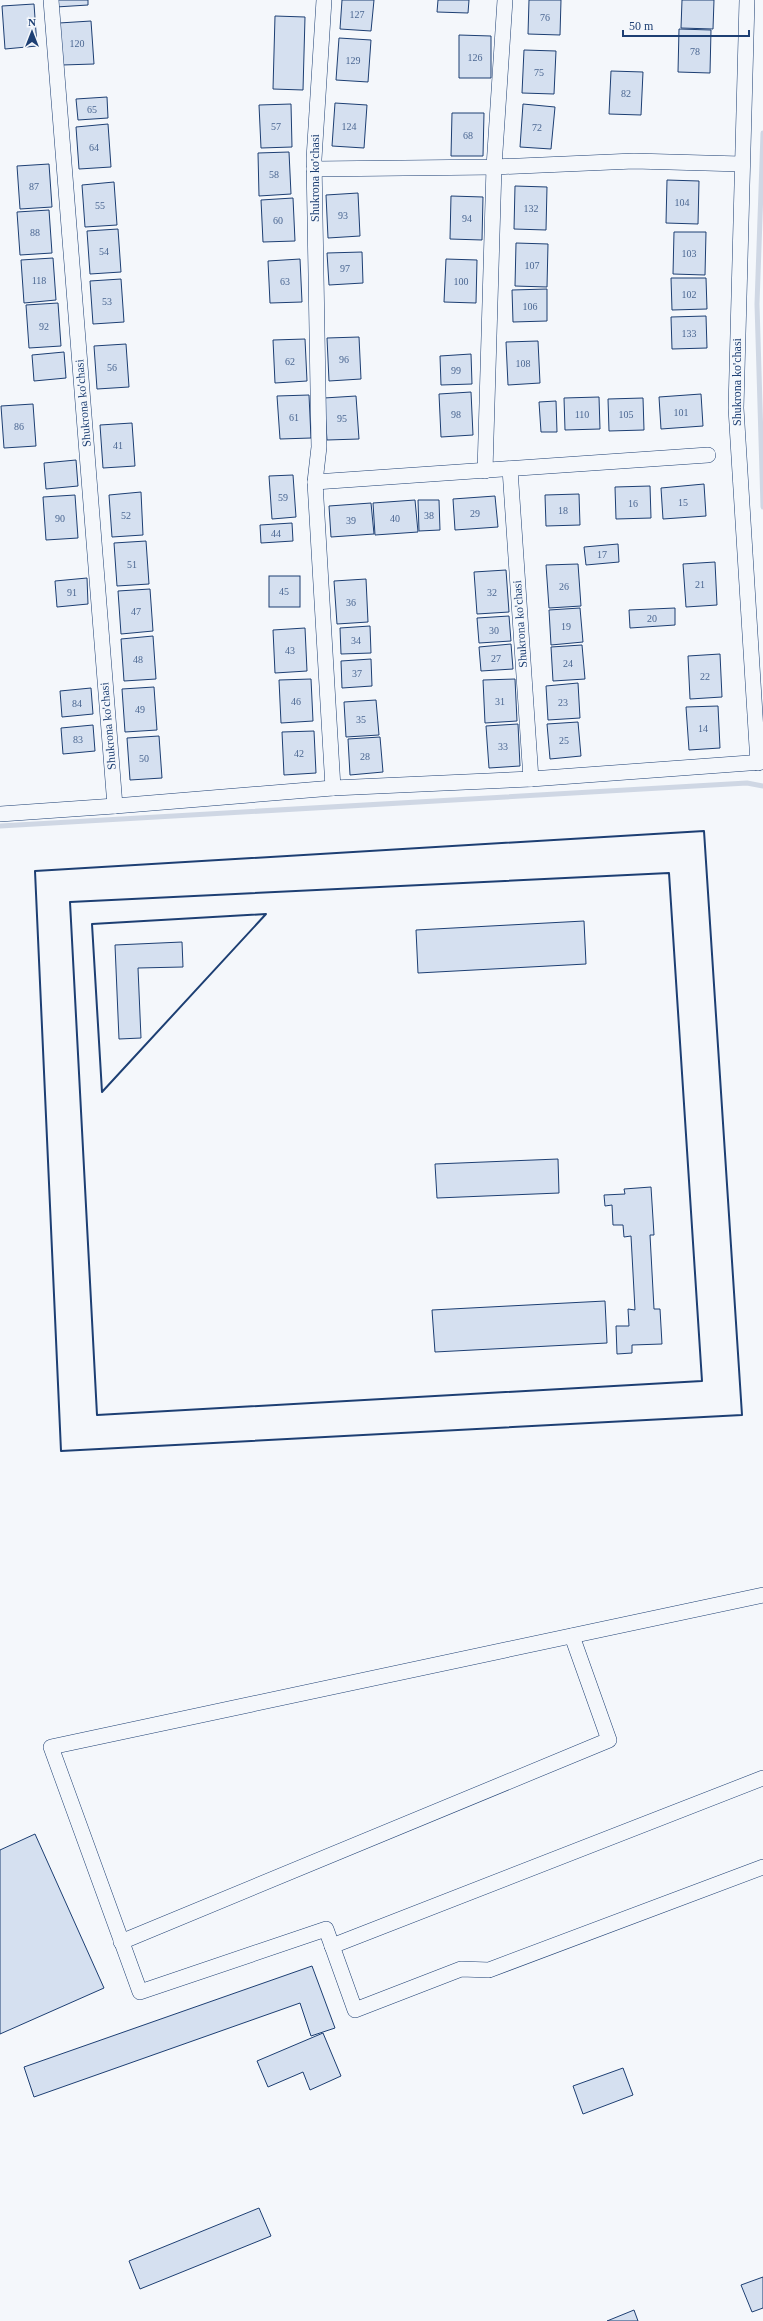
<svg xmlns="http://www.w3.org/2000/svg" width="763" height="2321" font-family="'Times New Roman',serif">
<rect width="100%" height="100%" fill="#f4f7fb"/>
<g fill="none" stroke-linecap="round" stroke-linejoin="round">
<!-- stream -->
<g stroke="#cfd7e4" stroke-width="5">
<path d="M763,133L757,304L763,507"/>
<path d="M0,826L747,783L763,786"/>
</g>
</g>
<!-- building -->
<g fill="#d5e0f0" stroke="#1d3f73">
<path d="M56,0H88V5L56,7Z"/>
<path d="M342,0H374L371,31L340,29Z"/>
<path d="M438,0H469L468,13L437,12Z"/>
<path d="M529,0H561L560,35L528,34Z"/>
<path d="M682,0H714L713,29L681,28Z"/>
<path d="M34,4L37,46L5,49L2,6Z"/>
<path d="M275,16L305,17L303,90L273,89Z"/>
<path d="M91,21L94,64L62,65L59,23Z"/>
<path d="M679,29L711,30L710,73L678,72Z"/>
<path d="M459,35L491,36V78H459Z"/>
<path d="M339,38L371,40L368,82L336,80Z"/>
<path d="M524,50L556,51L554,94L522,93Z"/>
<path d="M611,71L643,72L641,115L609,114Z"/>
<path d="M107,97L108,118L78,120L76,99Z"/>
<path d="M335,103L367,105L364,148L332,146Z"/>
<path d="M291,104L292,147L261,148L259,105Z"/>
<path d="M523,104L555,107L551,149L520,147Z"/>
<path d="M452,113H484L483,156H451Z"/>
<path d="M108,124L111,167L79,169L76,127Z"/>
<path d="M289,152L291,194L259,196L258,153Z"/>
<path d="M49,164L52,207L20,209L17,166Z"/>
<path d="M667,180L699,181L698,224L666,223Z"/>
<path d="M114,182L117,225L85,227L82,185Z"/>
<path d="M515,186L547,187L546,230L514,229Z"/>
<path d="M358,193L360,236L328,238L326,195Z"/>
<path d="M451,196L483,197L482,240L450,239Z"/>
<path d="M293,198L295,241L263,242L261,200Z"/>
<path d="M49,210L52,253L20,255L17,212Z"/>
<path d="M118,229L121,272L90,274L87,231Z"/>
<path d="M674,232H706L705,275L673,274Z"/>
<path d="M516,243L548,244L547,287L515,286Z"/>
<path d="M362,252L363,283L329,285L327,253Z"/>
<path d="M53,258L56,300L24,303L21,260Z"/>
<path d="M300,259L302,302L270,303L268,261Z"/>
<path d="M446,259L477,260L476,303L444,302Z"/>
<path d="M671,278H706L707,309L672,310Z"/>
<path d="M121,279L124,322L93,324L90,281Z"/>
<path d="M547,289V321L513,322L512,290Z"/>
<path d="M58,303L61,346L29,348L26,305Z"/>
<path d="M706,316L707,348L672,349L671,317Z"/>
<path d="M359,337L361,379L329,381L327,338Z"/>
<path d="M305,339L307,381L275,383L273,340Z"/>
<path d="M538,341L540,383L508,385L506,342Z"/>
<path d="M126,344L129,387L97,389L94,346Z"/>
<path d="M64,352L66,378L34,381L32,355Z"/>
<path d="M471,354L472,384L441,385L440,356Z"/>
<path d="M471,392L473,435L441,437L439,394Z"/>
<path d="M701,394L703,426L661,429L659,397Z"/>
<path d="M309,395L311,438L280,439L277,396Z"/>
<path d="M356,396L359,439L327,440L324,398Z"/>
<path d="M599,397L600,429L565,430L564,398Z"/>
<path d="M643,398L644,430L609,431L608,399Z"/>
<path d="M556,401L557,432H541L539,402Z"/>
<path d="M33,404L36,446L4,448L1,406Z"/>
<path d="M132,423L135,466L103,468L100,425Z"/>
<path d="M76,460L78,486L46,489L44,463Z"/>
<path d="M293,475L296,517L272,519L269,476Z"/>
<path d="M704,484L706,516L663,519L661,488Z"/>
<path d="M650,486L651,518L616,519L615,487Z"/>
<path d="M141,492L143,535L112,537L109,495Z"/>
<path d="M579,494L580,525L546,526L545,495Z"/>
<path d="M75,495L78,538L46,540L43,497Z"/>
<path d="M495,496L498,527L455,530L453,499Z"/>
<path d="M415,500L418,532L375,535L373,503Z"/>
<path d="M418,500H439L440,530L419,531Z"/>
<path d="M371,503L374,534L331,537L329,506Z"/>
<path d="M292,523L293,541L261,543L260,525Z"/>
<path d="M146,541L149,584L117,586L114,543Z"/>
<path d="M618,544L619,562L586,565L584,547Z"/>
<path d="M715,562L717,605L686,607L683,564Z"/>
<path d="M578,564L581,606L549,608L546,565Z"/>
<path d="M506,570L509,612L477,614L474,572Z"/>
<rect x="269" y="576" width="31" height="31"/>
<path d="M87,578L88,604L57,607L55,581Z"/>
<path d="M366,579L368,622L337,624L334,581Z"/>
<path d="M150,589L153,631L121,634L118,591Z"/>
<path d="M580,608L583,642L551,645L549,610Z"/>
<path d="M675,608V625L630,628L629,610Z"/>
<path d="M509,616L511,641L479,643L477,618Z"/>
<path d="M370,626L371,653L341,654L340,628Z"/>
<path d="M305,628L307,671L275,673L273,630Z"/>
<path d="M153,636L156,679L124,681L121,639Z"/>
<path d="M511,644L513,669L481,671L479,647Z"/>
<path d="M582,645L585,679L553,681L551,647Z"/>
<path d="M720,654L722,697L690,699L688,656Z"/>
<path d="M371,659L372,686L342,688L341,661Z"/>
<path d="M311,679L313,721L281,723L279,680Z"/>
<path d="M515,679L517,721L485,723L483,680Z"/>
<path d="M578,683L580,718L548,720L546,686Z"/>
<path d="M154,687L157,730L125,732L122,689Z"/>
<path d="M91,688L93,714L62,717L60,691Z"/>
<path d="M376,700L379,735L346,737L344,702Z"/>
<path d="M718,706L720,748L689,750L686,707Z"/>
<path d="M578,722L581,756L550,759L547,724Z"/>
<path d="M518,724L520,766L489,768L486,726Z"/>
<path d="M93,725L95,751L63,754L61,728Z"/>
<path d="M314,731L316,773L284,775L282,732Z"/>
<path d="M159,736L162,778L130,780L127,738Z"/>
<path d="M380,737L383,772L350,775L348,739Z"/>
<path d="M584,921L586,964L418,973L416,930Z"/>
<path d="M182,942L183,967L138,968L141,1038L119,1039L115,945Z"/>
<path d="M558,1159L559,1193L437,1198L435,1164Z"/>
<path d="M651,1187L654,1235H650L654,1309H660L662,1344L632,1345V1353L617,1354L616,1326H629L628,1309L635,1310L631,1236L624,1237L623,1225H613L612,1205L605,1206L604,1195L625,1194L624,1189Z"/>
<path d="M605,1301L607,1343L435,1352L432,1310Z"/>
<path d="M35,1834L104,1988L0,2034V1850Z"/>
<path d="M312,1966L335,2028L311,2036L300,2003L34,2097L24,2067Z"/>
<path d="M323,2033L341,2076L310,2090L303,2072L268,2087L257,2061Z"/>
<path d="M623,2068L633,2095L583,2114L573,2086Z"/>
<path d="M259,2208L271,2236L140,2289L129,2261Z"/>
<path d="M763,2277V2308L752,2312L741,2285Z"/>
<path d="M634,2310L638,2321H607Z"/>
</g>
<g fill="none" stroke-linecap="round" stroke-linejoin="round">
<!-- minor casing -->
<g stroke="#1d3f73" stroke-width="16">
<g id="minor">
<path d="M51,0L115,806"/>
<path d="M324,0L314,159L319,447L315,482L333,788"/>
<path d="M747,0L736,408L758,763"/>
<path d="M314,169L494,167L634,161L741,164"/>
<path d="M510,469L531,779"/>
<path d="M485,471L494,167L505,0"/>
<path d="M315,482L708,455"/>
<path d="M0,814L115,806L333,788L531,779L763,762"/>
<path d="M763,1595L51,1747L140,1992L326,1929L355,2010L461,1969L489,1970L763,1867"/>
<path d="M121,1942L609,1740L572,1636"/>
<path d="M332,1946L763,1778"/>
</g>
</g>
<!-- minor -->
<use href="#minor" stroke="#f4f7fb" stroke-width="15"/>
<!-- wall -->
<g stroke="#1d3f73" stroke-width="2">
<path d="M704,831L742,1415L61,1451L35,871Z"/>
<path d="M669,873L702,1381L97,1415L70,902Z"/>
<path d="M266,914L102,1092L92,924Z"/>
</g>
</g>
<g text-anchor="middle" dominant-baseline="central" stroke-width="3" stroke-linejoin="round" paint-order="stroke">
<!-- number labels -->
<g font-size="10" fill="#4b6792">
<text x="357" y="14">127</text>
<text x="545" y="17">76</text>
<text x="77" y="43">120</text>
<text x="695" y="51">78</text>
<text x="475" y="57">126</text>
<text x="353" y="60">129</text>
<text x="539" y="72">75</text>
<text x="626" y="93">82</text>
<text x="92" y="109">65</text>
<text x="276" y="126">57</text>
<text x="349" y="126">124</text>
<text x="537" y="127">72</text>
<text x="468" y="135">68</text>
<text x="94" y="147">64</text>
<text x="274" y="174">58</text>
<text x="34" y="186">87</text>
<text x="682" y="202">104</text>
<text x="100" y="205">55</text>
<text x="531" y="208">132</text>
<text x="343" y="215">93</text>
<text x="467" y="218">94</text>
<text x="278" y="220">60</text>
<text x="35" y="232">88</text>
<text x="104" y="251">54</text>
<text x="689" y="253">103</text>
<text x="532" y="265">107</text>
<text x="345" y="268">97</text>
<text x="39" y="280">118</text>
<text x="285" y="281">63</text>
<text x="461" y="281">100</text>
<text x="689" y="294">102</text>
<text x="107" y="301">53</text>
<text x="530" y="306">106</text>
<text x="44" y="326">92</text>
<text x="689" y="333">133</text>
<text x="344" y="359">96</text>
<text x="290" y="361">62</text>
<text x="523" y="363">108</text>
<text x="112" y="367">56</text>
<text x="456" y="370">99</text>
<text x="681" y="412">101</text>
<text x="456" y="414">98</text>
<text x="582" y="414">110</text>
<text x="626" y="414">105</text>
<text x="294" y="417">61</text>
<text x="342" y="418">95</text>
<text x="19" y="426">86</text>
<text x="118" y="445">41</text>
<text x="283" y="497">59</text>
<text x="683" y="502">15</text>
<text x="633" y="503">16</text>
<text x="563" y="510">18</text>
<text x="475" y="513">29</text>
<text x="126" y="515">52</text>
<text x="429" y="515">38</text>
<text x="60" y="518">90</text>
<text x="395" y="518">40</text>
<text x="351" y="520">39</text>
<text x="276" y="533">44</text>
<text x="602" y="554">17</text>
<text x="132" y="564">51</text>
<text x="700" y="584">21</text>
<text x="564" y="586">26</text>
<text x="284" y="591">45</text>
<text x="72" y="592">91</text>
<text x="492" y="592">32</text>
<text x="351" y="602">36</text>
<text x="136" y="611">47</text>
<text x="652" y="618">20</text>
<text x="566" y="626">19</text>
<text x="494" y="630">30</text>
<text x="356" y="640">34</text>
<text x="290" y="650">43</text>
<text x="496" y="658">27</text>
<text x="138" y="659">48</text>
<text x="568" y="663">24</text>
<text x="357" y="673">37</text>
<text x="705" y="676">22</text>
<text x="296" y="701">46</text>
<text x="500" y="701">31</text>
<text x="563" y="702">23</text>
<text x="77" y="703">84</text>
<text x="140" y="709">49</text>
<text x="361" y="719">35</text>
<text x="703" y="728">14</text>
<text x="78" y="739">83</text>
<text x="564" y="740">25</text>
<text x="503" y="746">33</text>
<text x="299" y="753">42</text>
<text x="365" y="756">28</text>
<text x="144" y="758">50</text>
</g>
<!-- street labels -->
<g font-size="12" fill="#1d3f73" stroke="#f4f7fb">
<text transform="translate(315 178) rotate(-90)">Shukrona ko'chasi</text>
<text transform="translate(737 382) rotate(-90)">Shukrona ko'chasi</text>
<text transform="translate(83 403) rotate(-95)">Shukrona ko'chasi</text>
<text transform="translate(520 624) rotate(-94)">Shukrona ko'chasi</text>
<text transform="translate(108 726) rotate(-95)">Shukrona ko'chasi</text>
</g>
</g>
<!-- north arrow -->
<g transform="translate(32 32)" stroke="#f4f7fb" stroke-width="3" paint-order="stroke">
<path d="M0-3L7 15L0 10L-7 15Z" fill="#1d3f73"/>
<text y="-6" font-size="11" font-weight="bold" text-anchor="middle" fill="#1d3f73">N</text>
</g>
<!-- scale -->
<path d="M623 30v6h126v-6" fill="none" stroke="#1d3f73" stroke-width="2"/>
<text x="629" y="30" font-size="12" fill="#1d3f73" stroke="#f4f7fb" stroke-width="3" paint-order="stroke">50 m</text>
</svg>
